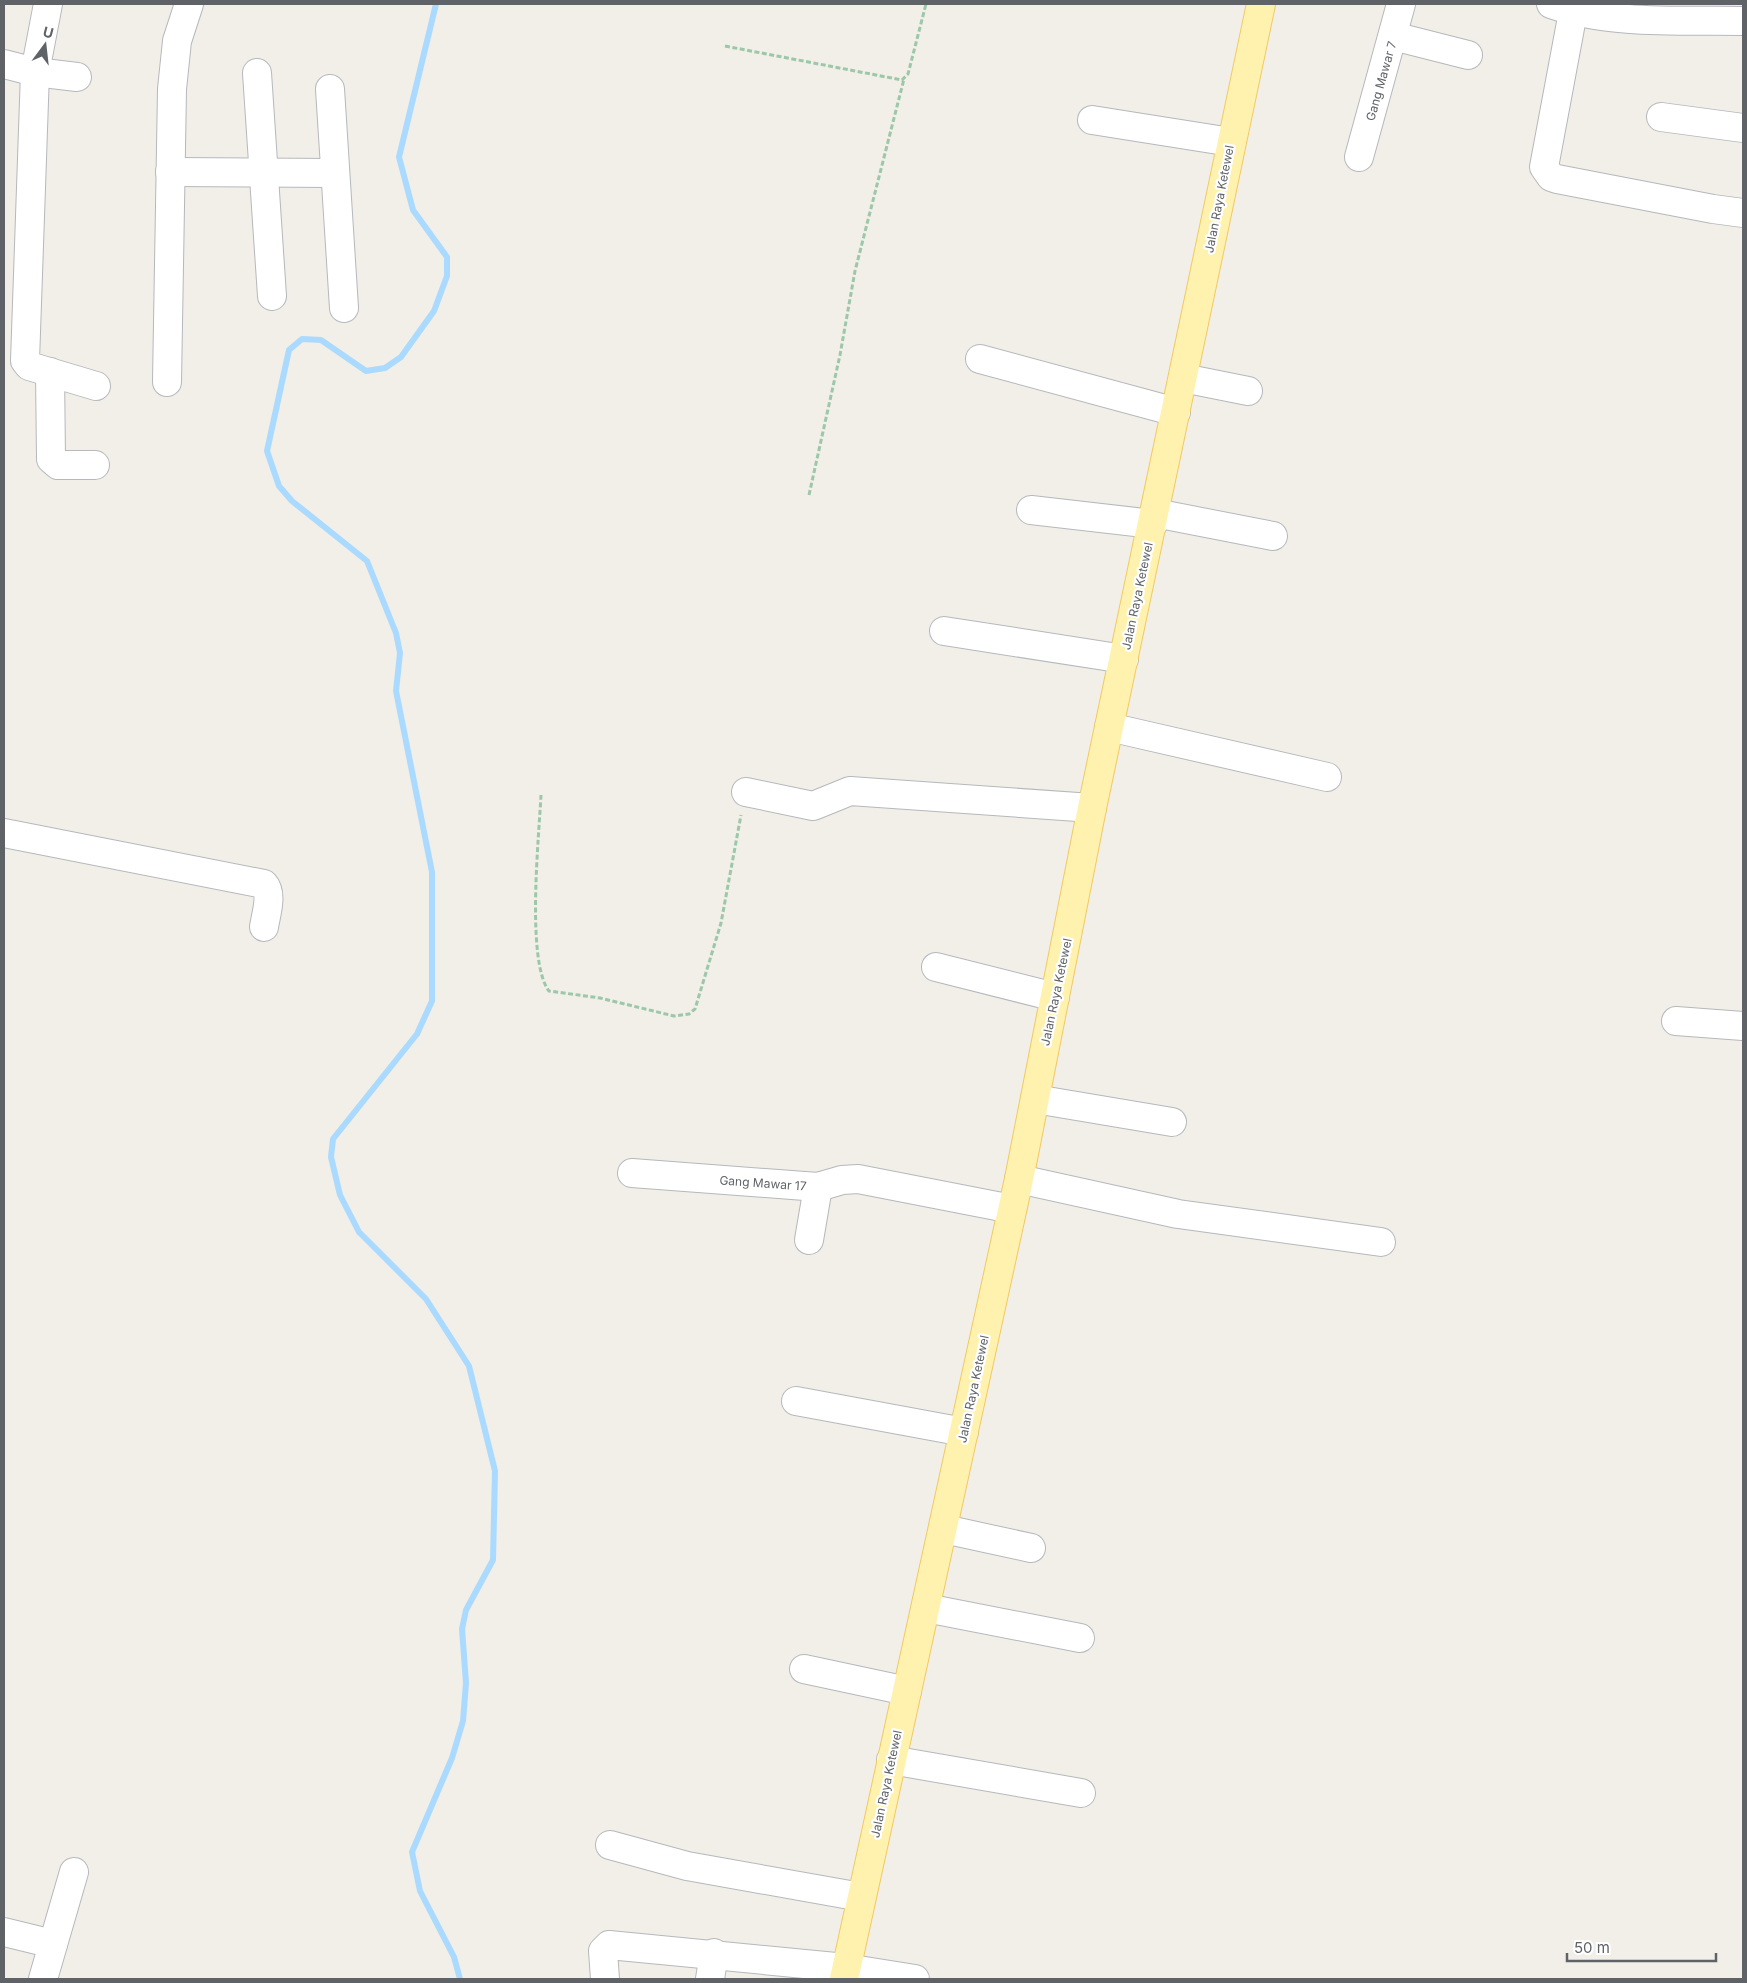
<svg xmlns="http://www.w3.org/2000/svg" width="1747" height="1983" font-family="Inter,sans-serif">
<rect width="100%" height="100%" fill="#f1efe8"/>
<g fill="none" stroke-linecap="round" stroke-linejoin="round">
<!-- stream -->
<path stroke="#aadaff" stroke-width="6" d="M436,4L399,157L413,210L447,257V276L434,311L401,357L385,368L366,371L321,340L302,339L289,350L267,451L279,486L292,501L367,561L396,633L400,653L396,691L432,872V1001L417,1034L333,1139L331,1157L340,1195L359,1232L426,1299L469,1366L495,1471L493,1560L466,1610L462,1629L466,1683L463,1721L452,1758L412,1852L420,1891L454,1957L460,1979"/>
<!-- minor casing -->
<g stroke="#b5b8bc" stroke-width="30">
<g id="minor">
<path d="M48,4L35,72L25,361L29,366L96,386"/>
<path d="M1551,4C1611,25 1680,20 1743,21"/>
<path d="M1573,12L1544,167L1551,177L1557,179L1713,209L1743,213"/>
<path d="M1393,36L1468,55"/>
<path d="M4,64L35,72L77,77"/>
<path d="M257,73L272,296"/>
<path d="M330,89L344,308"/>
<path d="M1661,117L1743,128"/>
<path d="M1092,120L1231,142"/>
<path d="M1359,157L1401,4"/>
<path d="M170,172L335,173"/>
<path d="M980,359L1176,412"/>
<path d="M50,372L51,459L58,465H95"/>
<path d="M1183,378L1248,391"/>
<path d="M167,382L172,89L177,41L189,4"/>
<path d="M1031,510L1153,524"/>
<path d="M1155,513L1273,536"/>
<path d="M944,631L1124,659"/>
<path d="M1109,727L1327,777"/>
<path d="M746,792L813,806L850,791L1092,808"/>
<path d="M4,833L264,884C273,894 266,914 264,927"/>
<path d="M936,967L1055,997"/>
<path d="M1676,1021L1743,1026"/>
<path d="M1035,1099L1172,1122"/>
<path d="M632,1173L818,1187L842,1180L858,1179L1012,1209"/>
<path d="M1019,1179L1178,1214L1381,1242"/>
<path d="M809,1240L818,1187"/>
<path d="M796,1401L964,1432"/>
<path d="M944,1529L1031,1548"/>
<path d="M926,1608L1080,1638"/>
<path d="M804,1669L907,1691"/>
<path d="M891,1760L1081,1793"/>
<path d="M610,1845L687,1866L861,1897"/>
<path d="M4,1932L53,1944"/>
<path d="M43,1979L74,1872"/>
<path d="M605,1979L603,1951L609,1945L846,1968L915,1979"/>
<path d="M710,1979L714,1953"/>
</g>
</g>
<!-- major casing -->
<g stroke="#f2c960" stroke-width="30">
<path id="major" d="M844,1979L1019,1179L1092,808L1261,4"/>
</g>
<!-- path -->
<g stroke="#9cc7a9" stroke-width="3" stroke-dasharray="5 2.5" stroke-linecap="butt">
<path d="M725,46L902,80L908,74L926,4"/>
<path d="M809,495L840,355L855,271L904,79"/>
<path d="M541,795C539,837 526,961 549,991L600,998L674,1016L689,1014L695,1009L721,923L741,815"/>
</g>
<!-- minor -->
<use href="#minor" stroke="#fff" stroke-width="28"/>
<!-- major -->
<use href="#major" stroke="#fff2af" stroke-width="28"/>
</g>
<g text-anchor="middle" dominant-baseline="central" stroke-width="4.5" stroke-linejoin="round" paint-order="stroke">
<!-- street labels -->
<g font-size="12" fill="#5f6368" stroke="#fff">
<text transform="translate(1381 81) rotate(-74)">Gang Mawar 7</text>
<text transform="translate(1219 199) rotate(-79)">Jalan Raya Ketewel</text>
<text transform="translate(1137 596) rotate(-78)">Jalan Raya Ketewel</text>
<text transform="translate(1056 992) rotate(-78)">Jalan Raya Ketewel</text>
<text transform="translate(763 1183) rotate(4)">Gang Mawar 17</text>
<text transform="translate(973 1389) rotate(-78)">Jalan Raya Ketewel</text>
<text transform="translate(886 1784) rotate(-78)">Jalan Raya Ketewel</text>
</g>
</g>
<!-- border -->
<rect width="1747" height="1983" fill="none" stroke="#5f6368" stroke-width="10"/>
<!-- north arrow -->
<g transform="translate(45 45) rotate(15)" stroke="#ffffff" stroke-width="4" paint-order="stroke">
<path d="M0-4L9 19L0 12L-9 19Z" fill="#5f6368"/>
<text y="-8" font-size="14" font-weight="bold" text-anchor="middle" fill="#5f6368">U</text>
</g>
<!-- scale -->
<path d="M1567 1953v8h149v-8" fill="none" stroke="#5f6368" stroke-width="2.5"/>
<text x="1574" y="1953" font-size="15" fill="#5f6368" stroke="#ffffff" stroke-width="4" paint-order="stroke">50 m</text>
</svg>
